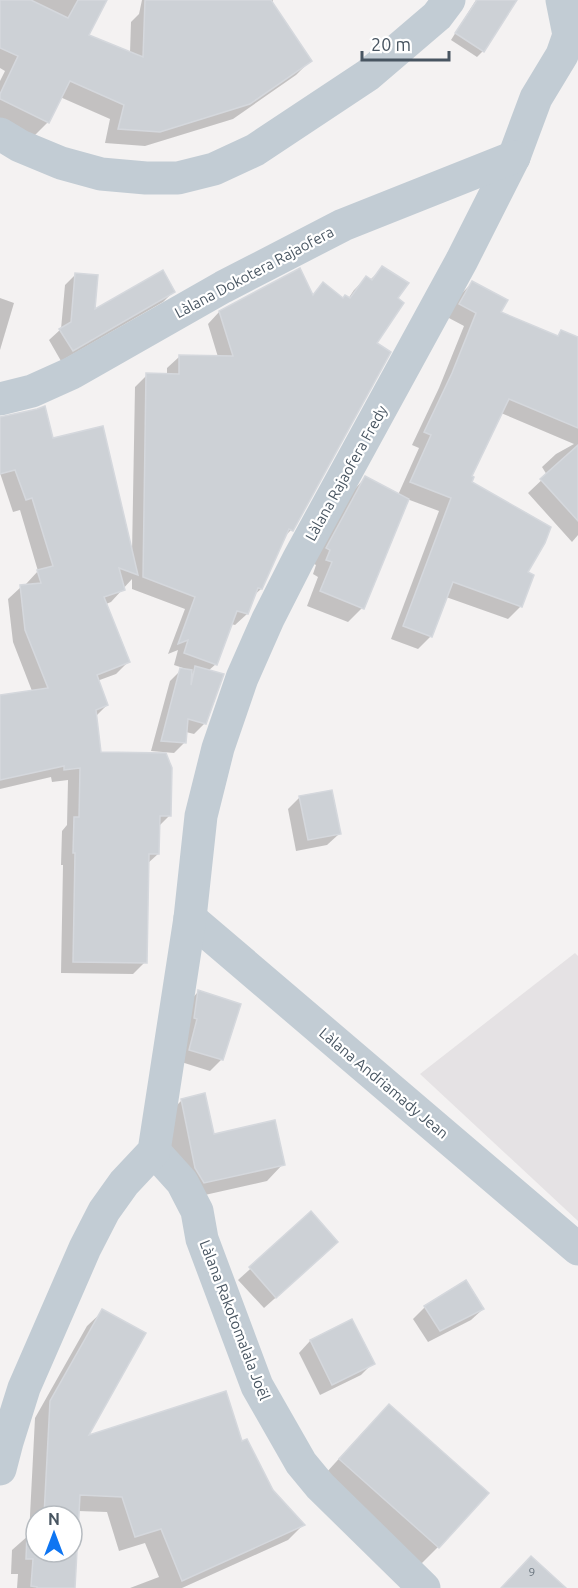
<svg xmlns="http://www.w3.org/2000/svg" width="578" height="1588" font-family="Ubuntu,sans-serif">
<rect width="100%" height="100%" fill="#f4f2f2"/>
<!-- education -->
<path fill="#e5e2e4" d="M575,953L578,956V1221L420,1074Z"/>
<!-- shadow -->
<g fill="#0003" fill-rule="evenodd">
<path d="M0,0H105L87,35L130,53L131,22L139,14L142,0H273L272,4L310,61L296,75L233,119L145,146L105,143L110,119L60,97L48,122L34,136L0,120V81L5,71L0,68Z"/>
<path d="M476,0H515L483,51L477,57L451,40Z"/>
<path d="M383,268L396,299L375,344L291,530L284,537L261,589L253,596L247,614L235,625L231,624L216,664L208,671L205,723L194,734L186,732L185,742L174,753L151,751L170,681L183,668L174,665L178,650L168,654L185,609L132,589V579L111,602L106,604L128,662L116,674L97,681L107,705L96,716L100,754L169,816L158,827V854L147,864L145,962L133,974L61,973L63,865H61L62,831L67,825L68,780L52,782L51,777L0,789V696L32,691L13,642L8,599L21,587L26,586V584L38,571L20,510L13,512L0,473V419L52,440L132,553L135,387L147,375H167V368L179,357H218L208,324L219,312L300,270L312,296L323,284L342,300L348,299L354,290L366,278L371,279Z"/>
<path d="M76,274L93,312L173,292L163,302L61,361L49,340L61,329L65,285Z"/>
<path d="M472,283L499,313L556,337L561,332L578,338V535L572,542L528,493L547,475L542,467L556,454L574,444L501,413L470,477V483L526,573L521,606L508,619L446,597L431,636L418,649L391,639L439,511L407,499L362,608L348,622L307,606L318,577L313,574L316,565L312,563L351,493L365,478L398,495L419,448L412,445L439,388L464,326L447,317L459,296Z"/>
<path d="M0,298L14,303L0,350Z"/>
<path d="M300,797L339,834L327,845L296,851L288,809Z"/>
<path d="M198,992L222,1059L210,1071L178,1061L187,1004Z"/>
<path d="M182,1100L213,1136L283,1164L267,1181L187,1199L179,1185L165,1117Z"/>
<path d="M311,1214L325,1254L264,1308L238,1280Z"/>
<path d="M425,1307L483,1309L471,1320L428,1342L413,1319Z"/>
<path d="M103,1311L85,1437L241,1444L272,1491L303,1525L288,1540L182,1588H130L159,1577L145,1543L119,1551L107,1512L78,1511L74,1588H17L18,1574H11L12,1550L29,1535L35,1418L87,1326ZM36,1516H72V1552H36Z"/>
<path d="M351,1321L373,1363L361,1375L320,1395L299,1353L310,1341Z"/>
<path d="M365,1430L487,1493L438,1547L413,1572L316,1484Z"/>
</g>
<!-- building -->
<g fill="#cdd1d6" stroke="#d5d8dd" stroke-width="1.5">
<path d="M0,0H31L68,18L78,0H107L89,35L143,57L145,0H271L312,61L250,104L160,132L118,129L124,105L70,81L49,123L0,99V94L18,56L0,48Z"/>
<path d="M477,0H517L484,52L455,33Z"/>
<path d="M382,266L409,283L398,298L404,303L377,343L391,352L293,531L289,529L262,589L258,588L248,614L237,611L217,665L184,653L188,640L178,644L195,597L143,577L146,373L179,374V355L233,356L219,311L300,268L313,295L323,282L343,298L345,295L350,298L366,276L372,280Z"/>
<path d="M163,270L175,292L73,351L59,329L71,322L75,273L98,275L95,309Z"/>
<path d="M472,281L508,300L501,312L558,336L561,330L578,337V428L509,399L472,476L474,477L472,482L551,527L545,543L528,572L534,575L522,607L453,582L432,637L403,626L451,498L410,482L431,435L424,432L452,373L476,313L459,304Z"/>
<path d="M45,406L53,438L103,426L138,575L119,568L125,590L104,597L130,662L97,675L108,705L96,710L101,752L166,753L172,768L171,816H160L159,854H149L147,963L73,962L75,853H73L74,817H79L80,768L64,770V766L0,780V695L48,688L25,630L20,585L41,583L37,570L53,566L32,498L26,500L15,470L0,474V417L37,409Z"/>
<path d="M578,445V521L540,479Z"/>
<path d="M365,476L409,499L364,609L320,591L332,562L326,560L330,550L326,548Z"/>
<path d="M195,666L224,674L206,724L188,719L186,743L161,741L180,668L192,670L191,685Z"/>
<path d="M332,790L341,834L308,840L299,796Z"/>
<path d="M198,990L241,1004L223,1060L189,1050L197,1019L194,1018Z"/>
<path d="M205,1093L214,1134L275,1120L285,1165L204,1183L195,1168L181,1099Z"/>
<path d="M311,1211L338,1242L276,1298L249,1267Z"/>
<path d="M466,1280L484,1309L440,1331L424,1306Z"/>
<path d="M102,1309L146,1333L89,1435L226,1391L242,1441L247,1439L273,1490L305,1525L182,1581L161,1529L135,1537L122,1497L80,1495L75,1588H37V1587L31,1586L33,1559H26L27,1533H36V1552H72V1516H44L50,1401Z"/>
<path d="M352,1319L375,1364L332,1385L310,1340Z"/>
<path d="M389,1404L489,1493L439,1548L339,1459Z"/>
<path d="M531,1556L566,1588H501Z"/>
</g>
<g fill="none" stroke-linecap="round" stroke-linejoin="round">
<!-- minor -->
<g stroke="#c2ccd4" stroke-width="33">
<path d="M190,918L578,1249"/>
<path d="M154,1151L182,1182L197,1211L202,1239L257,1386L301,1463L320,1486L424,1588"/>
<path d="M0,1469L7,1442L24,1388L85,1248L104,1211L124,1183L154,1151L190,918L201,816L218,748L242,678L268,619L298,560L462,260L514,157"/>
</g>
<!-- tertiary -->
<g stroke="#c2ccd4" stroke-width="33">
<path d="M0,134L20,146L61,163L101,174L146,178H178L214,169L255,150L368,75L437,16L449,0"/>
<path d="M514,157L536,98L562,55L569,35L562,0"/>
<path d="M0,399L32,391L72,373L223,287L343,225L514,157"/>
</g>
</g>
<g text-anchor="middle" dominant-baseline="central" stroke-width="4.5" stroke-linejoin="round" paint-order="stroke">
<!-- number labels -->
<g font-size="12" fill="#69747e">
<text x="532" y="1571">9</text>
</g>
<!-- street labels -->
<g font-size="15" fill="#485561" stroke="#fff">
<text transform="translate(254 272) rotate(-28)">Làlana Dokotera Rajaofera</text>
<text transform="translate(346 473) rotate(-61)">Làlana Rajaofera Fredy</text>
<text transform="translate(384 1083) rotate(40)">Làlana Andriamady Jean</text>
<text transform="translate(235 1320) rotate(69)">Làlana Rakotomalala Joël</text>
</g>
</g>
<!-- north arrow -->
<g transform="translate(54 1534)"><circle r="28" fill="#ffffff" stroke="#b6bbc0" stroke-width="1.5"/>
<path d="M0-4.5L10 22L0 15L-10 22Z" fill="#0e75f2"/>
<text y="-9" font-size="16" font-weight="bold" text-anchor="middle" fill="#485561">N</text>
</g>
<!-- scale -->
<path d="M362 51v9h87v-9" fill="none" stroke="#485561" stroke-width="3"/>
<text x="371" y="51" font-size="18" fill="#485561" stroke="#ffffff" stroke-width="4.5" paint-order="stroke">20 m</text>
</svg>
